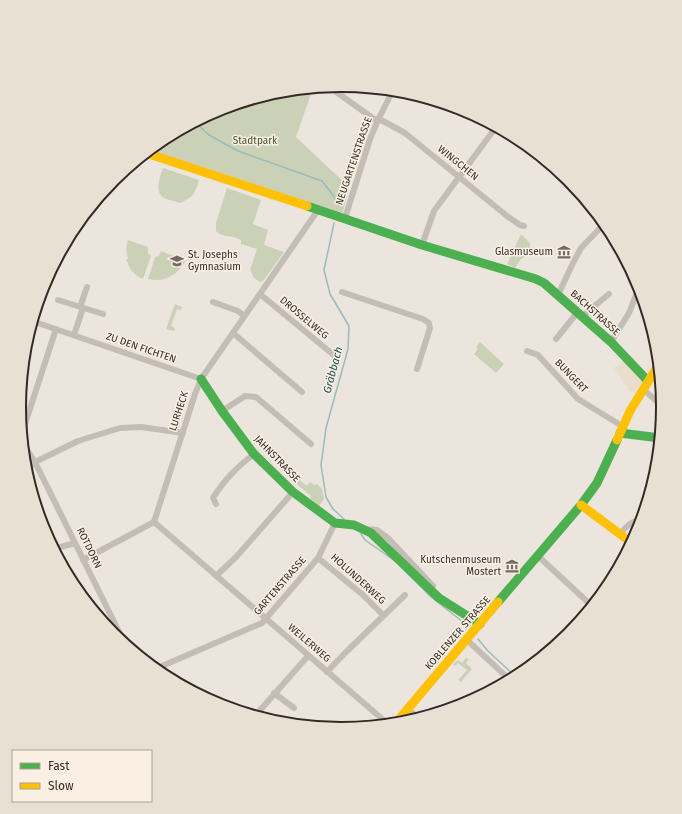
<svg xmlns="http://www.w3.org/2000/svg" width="682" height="814" font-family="'Fira Sans',sans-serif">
<rect width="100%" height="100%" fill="#ebe5dd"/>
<!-- green -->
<g fill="#cbd1b6">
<path d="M313,88L296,137L349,187L343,212L339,213L150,150L162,139L218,109L278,91Z"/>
<path d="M163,168L199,180C195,194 193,197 180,203C175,201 168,200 164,198C154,192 160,176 163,168Z"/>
<path d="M227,188L261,200L253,224L268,230L264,245L284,252L264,280L260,282L254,278L250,270L257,249L241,244V240C233,235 222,238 216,231V223Z"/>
<path d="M521,234L530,243V253L521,259L515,268L507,264Z"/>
<path d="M128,240L148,247V253L151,256L143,279C133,275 130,269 126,259H128L126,248Z"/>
<path d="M161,251L184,260L185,262C177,275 164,283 148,279L155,257L159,256Z"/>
<path d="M175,304L182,307L181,310L177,309L171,326L175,328L174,331L166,329Z"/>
<path d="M480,342L504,364L496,373L474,354L478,349L476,347Z"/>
<path d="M297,478L307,486L310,482L314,485L317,484L322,489L324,499L319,506L310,498L311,496L294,482Z"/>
<path d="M466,658L469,659L466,663L472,669L461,682L458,680L467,670L458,663L455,666L453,664L458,660L462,663Z"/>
</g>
<!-- plaza -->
<path fill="#eaddcc" d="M626,358L645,379L636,394L628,390L629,388L623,383L624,381L620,379L621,377L614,368L616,366L617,367Z"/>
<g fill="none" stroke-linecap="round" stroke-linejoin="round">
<!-- stream -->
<g stroke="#99bcbc" stroke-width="1.5">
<path d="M195,122L209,135L238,151L322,181L333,195L338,205"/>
<path d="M334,223L324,270L330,294L349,326L348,349L326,428L321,465L326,497L333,509L344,519"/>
<path d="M361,534L365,540L395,561"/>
<path d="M400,566L431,597L468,626"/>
<path d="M478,639L488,651L516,677"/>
</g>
<!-- street -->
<g stroke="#c4bdb6" stroke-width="6">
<path d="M328,86L374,119L383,121L405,133L507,216L520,225L524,226"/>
<path d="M345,218L370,139L378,120L393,90"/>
<path d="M422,245L434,211L496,127"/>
<path d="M342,292L423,319L429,323L430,328L417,369"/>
<path d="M260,294L336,357"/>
<path d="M558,295L573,263L581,248L605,223"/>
<path d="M58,300L103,314"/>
<path d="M213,302L238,311L244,316"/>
<path d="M80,307L87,287"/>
<path d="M584,319L586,313L609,294"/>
<path d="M32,321L201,379"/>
<path d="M56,329L25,424L23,437L27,450L35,462L125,644"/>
<path d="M233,333L302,392"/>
<path d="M74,335L83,308"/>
<path d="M556,339L577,313"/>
<path d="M611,342L629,313L639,287"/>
<path d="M527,351L538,355L578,399L622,426"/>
<path d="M643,389L663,407"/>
<path d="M222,411L245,396L256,397L311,444"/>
<path d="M26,471L35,462L78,441L120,428L141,427L183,433"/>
<path d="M216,504L213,498C225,479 236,468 254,454"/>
<path d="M154,522L195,394L201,379L318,210"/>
<path d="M154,522L388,724"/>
<path d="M366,529L377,530L389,539L433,586"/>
<path d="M620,534C626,526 631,522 642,519"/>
<path d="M53,549L75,543"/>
<path d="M538,556L592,606"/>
<path d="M318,558L363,595L383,615"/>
<path d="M83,560L154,522"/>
<path d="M216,576L237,556L293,492"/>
<path d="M467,640L510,680"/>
<path d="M155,669L262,623L318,558L335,523"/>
<path d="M327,672L345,653L405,595"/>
<path d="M274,693L294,708"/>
<path d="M408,709L418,718"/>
<path d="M255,716L308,656"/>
</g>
<!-- fast -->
<g stroke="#4caf50" stroke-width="9">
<path d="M307,206L422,245L536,279L544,283L611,342L648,381"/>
<path d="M201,379L222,411L254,454L293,492L335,523L354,525L371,533L439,598L480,624"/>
<path d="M620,433L660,438"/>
<path d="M498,602L581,505L597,483L617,440"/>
</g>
<!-- slow -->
<g stroke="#ffc107" stroke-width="9">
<path d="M146,153L307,206"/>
<path d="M617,440L630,411L659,364"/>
<path d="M581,505L632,543"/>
<path d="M395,724L498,602"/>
</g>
</g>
<!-- icons -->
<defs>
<g id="museum-bare" transform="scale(1.08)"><path d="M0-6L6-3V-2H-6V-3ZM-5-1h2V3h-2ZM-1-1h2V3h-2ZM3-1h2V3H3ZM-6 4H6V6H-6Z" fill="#746b65" stroke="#f9f0e3" stroke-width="2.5" paint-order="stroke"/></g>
<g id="school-bare" transform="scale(1.08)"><path d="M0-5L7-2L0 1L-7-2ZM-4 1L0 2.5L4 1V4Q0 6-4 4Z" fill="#746b65" stroke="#f9f0e3" stroke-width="2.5" paint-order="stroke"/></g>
</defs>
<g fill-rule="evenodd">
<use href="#museum-bare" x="564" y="252"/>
<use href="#school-bare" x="177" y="261"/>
<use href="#museum-bare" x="512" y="566"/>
</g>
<g text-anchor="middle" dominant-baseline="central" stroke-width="3" stroke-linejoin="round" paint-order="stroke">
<!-- park labels -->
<g font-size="10" fill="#425229" stroke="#f9f0e3">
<text x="255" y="141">Stadtpark</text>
</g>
<!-- street labels -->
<g font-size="10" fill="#342a25" stroke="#f9f0e3">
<text transform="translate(354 161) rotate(-71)">NEUGARTENSTRASSE</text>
<text transform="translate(458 163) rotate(39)">WINGCHEN</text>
<text transform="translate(595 313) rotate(42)">BACHSTRASSE</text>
<text transform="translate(304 318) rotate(40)">DROSSELWEG</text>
<text transform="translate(141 348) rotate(19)">ZU DEN FICHTEN</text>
<text transform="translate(571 376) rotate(46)">BUNGERT</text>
<text transform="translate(179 411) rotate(-72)">LURHECK</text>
<text transform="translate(277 459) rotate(46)">JAHNSTRASSE</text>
<text transform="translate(89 548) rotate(64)">ROTDORN</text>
<text transform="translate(358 579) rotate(42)">HOLUNDERWEG</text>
<text transform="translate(280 586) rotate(-49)">GARTENSTRASSE</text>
<text transform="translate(458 633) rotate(-49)">KOBLENZER STRASSE</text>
<text transform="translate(309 643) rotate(41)">WEILERWEG</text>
</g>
<!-- poi labels -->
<g font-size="10" fill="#342a25" stroke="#f9f0e3" text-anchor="end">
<text x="553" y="252">Glasmuseum</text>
<text x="188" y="255" text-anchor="start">St. Josephs<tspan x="188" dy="12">Gymnasium</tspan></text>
<text x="501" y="560">Kutschenmuseum<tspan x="501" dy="12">Mostert</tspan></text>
</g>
<!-- water labels -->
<g font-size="11" font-style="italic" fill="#1b5055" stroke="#f9f0e3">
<text transform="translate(333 370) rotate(-75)">Gräbbach</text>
</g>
</g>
<!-- crop -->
<path d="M0 0H682V814H0ZM26 407a315 315 0 1 1 630 0a315 315 0 1 1-630 0Z" fill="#e9e0d4" fill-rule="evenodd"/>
<path fill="none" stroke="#342a25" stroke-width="2" d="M26 407a315 315 0 1 1 630 0a315 315 0 1 1-630 0Z"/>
<!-- legend -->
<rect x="12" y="750" width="140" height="52" fill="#f9f0e3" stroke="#aaa197"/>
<rect x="20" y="763" width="20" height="6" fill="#4caf50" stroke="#aaa197"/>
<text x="48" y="770" font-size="12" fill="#342a25">Fast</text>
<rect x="20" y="783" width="20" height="6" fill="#ffc107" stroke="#aaa197"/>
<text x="48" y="790" font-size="12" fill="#342a25">Slow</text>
</svg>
